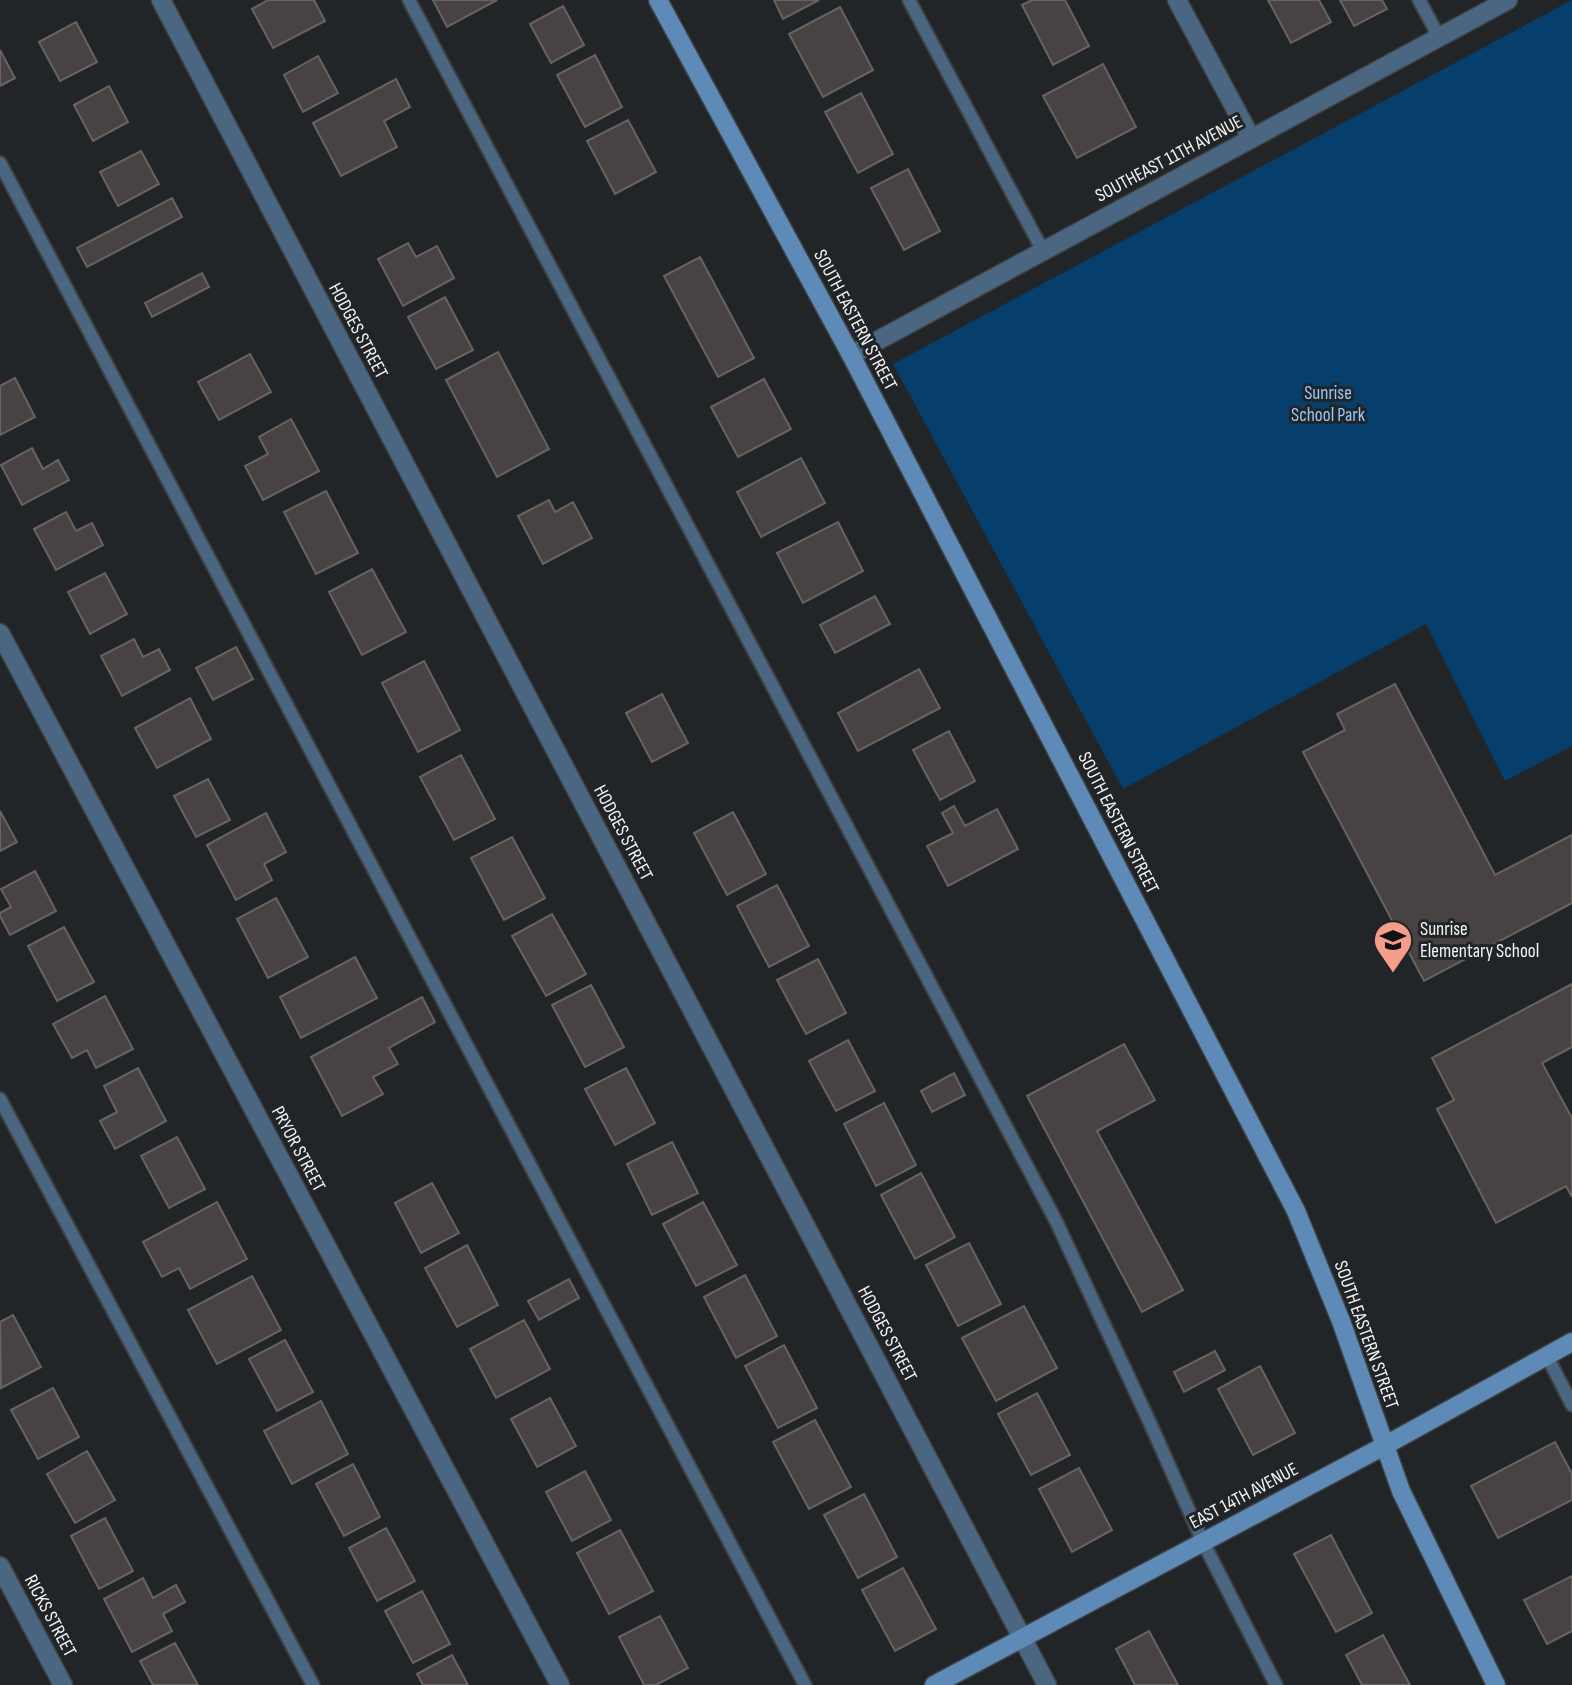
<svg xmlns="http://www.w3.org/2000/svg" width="1572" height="1685" font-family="'Sofia Sans Condensed',sans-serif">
<rect width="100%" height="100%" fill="#222527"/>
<!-- green -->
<path fill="#063f6c" d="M1572,0V746L1505,781L1426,624L1123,789L893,364Z"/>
<!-- building -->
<g fill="#484342" stroke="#686362" stroke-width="2">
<path d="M268,0H314L325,21L273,48L252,9Z"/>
<path d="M433,0H497L447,27Z"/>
<path d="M774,0H819L783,19Z"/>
<path d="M1032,0H1065L1089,46L1053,65L1022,5Z"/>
<path d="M1268,0H1319L1331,22L1291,43Z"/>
<path d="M1340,0H1382L1387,9L1354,26Z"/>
<path d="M563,6L584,45L551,63L530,24Z"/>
<path d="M840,7L873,70L823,97L789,34Z"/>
<path d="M76,22L97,62L60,81L39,42Z"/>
<path d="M0,50L15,78L0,86Z"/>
<path d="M595,55L622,107L585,127L557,75Z"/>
<path d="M318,56L338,93L303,112L284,75Z"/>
<path d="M1103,64L1136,127L1077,158L1043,96Z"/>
<path d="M396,79L410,107L384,121L397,147L341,176L313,123Z"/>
<path d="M109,86L128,122L93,141L74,105Z"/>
<path d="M861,93L893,154L858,173L825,112Z"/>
<path d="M628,120L656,172L615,194L587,141Z"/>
<path d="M141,151L159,184L118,206L100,172Z"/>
<path d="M908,169L940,231L904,250L871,188Z"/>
<path d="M172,198L182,217L87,267L77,248Z"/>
<path d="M408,243L416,257L437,246L454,278L403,306L378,259Z"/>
<path d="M700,257L754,358L718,377L664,276Z"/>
<path d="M202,273L209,287L152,317L145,303Z"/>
<path d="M445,297L473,350L436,369L408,317Z"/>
<path d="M498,352L549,449L497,477L446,380Z"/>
<path d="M250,354L271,392L219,420L198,382Z"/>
<path d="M15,378L35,417L0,435V386Z"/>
<path d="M764,379L791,429L738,457L711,407Z"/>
<path d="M291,419L319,471L263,500L245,466L268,454L259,437Z"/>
<path d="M32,448L43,469L58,460L69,480L22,505L1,465Z"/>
<path d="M801,458L825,503L761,537L737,492Z"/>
<path d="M326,491L358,553L316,574L284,512Z"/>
<path d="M549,500L555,512L573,502L592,538L543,564L518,516Z"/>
<path d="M66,512L76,531L92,523L103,545L56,570L34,529Z"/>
<path d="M838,522L863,571L803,603L777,553Z"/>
<path d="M372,569L406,632L362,655L329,592Z"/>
<path d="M105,573L127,614L90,634L68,592Z"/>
<path d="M875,596L890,624L835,653L820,625Z"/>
<path d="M134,639L143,657L159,649L170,670L122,696L101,656Z"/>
<path d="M236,647L253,679L213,700L196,668Z"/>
<path d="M424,661L460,730L418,752L382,683Z"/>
<path d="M919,669L940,708L858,751L838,713Z"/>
<path d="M1395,684L1495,875L1572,835V903L1424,981L1303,752L1345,730L1337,714Z"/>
<path d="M662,694L688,743L652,762L626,713Z"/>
<path d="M190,698L211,739L157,768L135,728Z"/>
<path d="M949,731L975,781L940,800L913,750Z"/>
<path d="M461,755L495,819L454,840L420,777Z"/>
<path d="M208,779L230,820L196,837L174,796Z"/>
<path d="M954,806L965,826L997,809L1018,849L948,886L927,846L953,833L942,813Z"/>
<path d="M0,811L17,842L0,851Z"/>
<path d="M733,812L766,874L727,895L694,833Z"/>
<path d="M266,813L286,852L264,864L272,880L236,900L207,845Z"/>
<path d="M512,837L545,898L504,920L471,858Z"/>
<path d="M35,871L56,911L10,935L0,916V913L11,907L1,889Z"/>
<path d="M777,885L809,946L769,967L737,906Z"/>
<path d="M276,898L308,957L268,978L237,919Z"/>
<path d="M552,914L586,974L546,996L512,936Z"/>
<path d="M64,927L94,982L57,1001L28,946Z"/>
<path d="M355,957L377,998L301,1038L280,997Z"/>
<path d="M818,959L846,1013L806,1034L777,980Z"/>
<path d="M1572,984V1047L1542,1063L1572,1118V1197L1566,1186L1496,1223L1437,1109L1454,1100L1432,1058Z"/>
<path d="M591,985L624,1047L585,1067L552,1005Z"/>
<path d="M105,996L133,1049L96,1068L87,1050L72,1058L53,1024Z"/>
<path d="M422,997L435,1022L389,1048L398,1064L373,1077L383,1094L342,1116L311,1057Z"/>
<path d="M848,1040L875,1091L836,1111L809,1061Z"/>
<path d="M1124,1044L1155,1100L1097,1131L1183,1290L1142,1312L1027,1096Z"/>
<path d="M138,1068L166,1121L115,1149L100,1121L117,1112L104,1086Z"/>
<path d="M626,1068L655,1123L615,1145L585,1089Z"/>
<path d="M954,1073L965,1095L932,1112L921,1091Z"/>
<path d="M884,1103L916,1165L876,1186L844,1124Z"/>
<path d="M177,1137L205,1189L169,1208L141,1156Z"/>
<path d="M672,1142L698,1193L652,1215L627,1164Z"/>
<path d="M921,1173L955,1237L915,1259L881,1195Z"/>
<path d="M432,1183L459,1233L421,1253L395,1203Z"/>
<path d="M217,1202L247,1259L190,1289L179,1268L162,1277L143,1242Z"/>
<path d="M703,1202L737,1265L696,1286L663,1224Z"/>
<path d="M969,1243L1001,1304L958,1326L926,1265Z"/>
<path d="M467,1245L498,1305L457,1327L425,1268Z"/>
<path d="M745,1275L777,1336L736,1358L704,1297Z"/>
<path d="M252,1276L281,1330L217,1364L188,1310Z"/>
<path d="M569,1279L579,1298L539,1320L528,1301Z"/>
<path d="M1024,1306L1057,1368L996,1401L962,1338Z"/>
<path d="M13,1315L41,1367L1,1388L0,1322Z"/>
<path d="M524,1320L550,1369L496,1398L470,1349Z"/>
<path d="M285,1340L313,1392L277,1411L249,1359Z"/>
<path d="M784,1345L817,1408L778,1428L745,1366Z"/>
<path d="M1215,1351L1225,1370L1184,1392L1174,1372Z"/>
<path d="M1260,1366L1295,1433L1253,1455L1218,1389Z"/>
<path d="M53,1388L79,1437L38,1459L11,1410Z"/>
<path d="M1037,1393L1070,1455L1031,1475L998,1414Z"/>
<path d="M550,1398L576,1446L537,1467L511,1419Z"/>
<path d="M321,1401L348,1454L292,1484L264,1431Z"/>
<path d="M815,1420L851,1487L809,1509L773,1442Z"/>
<path d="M1555,1442L1572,1474V1500L1498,1538L1471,1486Z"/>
<path d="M87,1451L115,1500L75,1523L47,1474Z"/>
<path d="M353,1464L380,1517L344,1536L316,1484Z"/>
<path d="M1079,1468L1112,1530L1072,1552L1039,1489Z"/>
<path d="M585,1471L611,1520L572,1541L546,1492Z"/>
<path d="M864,1494L897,1557L858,1578L824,1515Z"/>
<path d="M105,1518L133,1571L99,1589L71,1536Z"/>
<path d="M386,1528L415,1581L377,1601L349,1548Z"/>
<path d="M620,1530L653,1591L609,1614L577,1553Z"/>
<path d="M1331,1535L1372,1613L1336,1632L1294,1554Z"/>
<path d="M903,1568L936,1629L895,1651L862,1590Z"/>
<path d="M1572,1576V1631L1547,1644L1524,1600Z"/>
<path d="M143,1578L153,1598L176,1585L185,1602L163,1614L172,1631L132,1652L104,1599Z"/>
<path d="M422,1591L450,1644L413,1663L385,1611Z"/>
<path d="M660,1616L688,1668L656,1685H644L619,1637Z"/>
<path d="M1149,1631L1178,1685H1135L1116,1649Z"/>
<path d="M1383,1635L1410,1685H1362L1346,1655Z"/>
<path d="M175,1643L198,1685H153L140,1661Z"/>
<path d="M452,1655L468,1685H423L417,1674Z"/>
</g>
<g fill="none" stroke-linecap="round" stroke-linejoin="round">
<!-- lane casing -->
<g stroke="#3f4244" stroke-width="16">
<g id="lane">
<path d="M409,0L1056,1221L1150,1423L1203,1542L1276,1685"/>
<path d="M909,0L1043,251"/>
<path d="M1419,0L1439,37"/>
<path d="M0,163L805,1685"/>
<path d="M0,1099L313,1685"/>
<path d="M1547,1356L1572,1405"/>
</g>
</g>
<!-- street casing -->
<g stroke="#3f4244" stroke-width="21">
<g id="street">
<path d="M161,0L1047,1685"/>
<path d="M1177,0L1251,138"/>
<path d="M851,355L1508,0"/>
<path d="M0,633L560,1685"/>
<path d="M0,1566L63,1685"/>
</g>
</g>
<!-- secondary casing -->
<g stroke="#3f4244" stroke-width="21">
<g id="secondary">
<path d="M658,0L851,355L1296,1211L1341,1321L1401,1491L1496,1685"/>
<path d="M934,1685L1384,1446L1572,1342"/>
</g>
</g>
<!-- lane -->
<use href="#lane" stroke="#4a6681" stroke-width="12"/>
<!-- street -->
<use href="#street" stroke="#4a6681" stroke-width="18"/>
<!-- secondary -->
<use href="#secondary" stroke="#5d8ab7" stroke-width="18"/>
</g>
<!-- icons -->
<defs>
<g id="school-pin" transform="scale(2.0125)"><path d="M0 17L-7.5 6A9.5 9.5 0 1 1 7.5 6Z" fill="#f49d8b" stroke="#222527"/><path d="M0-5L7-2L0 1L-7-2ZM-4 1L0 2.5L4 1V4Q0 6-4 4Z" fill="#111"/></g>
</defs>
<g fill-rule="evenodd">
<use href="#school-pin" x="1393" y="940"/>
</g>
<g text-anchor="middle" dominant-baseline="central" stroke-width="6" stroke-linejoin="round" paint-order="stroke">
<!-- street labels -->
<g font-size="19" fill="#f3f5f7" stroke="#222527">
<text transform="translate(1169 159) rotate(-28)">SOUTHEAST 11TH AVENUE</text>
<text transform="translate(855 320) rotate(62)">SOUTH EASTERN STREET</text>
<text transform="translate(358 331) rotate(62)">HODGES STREET</text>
<text transform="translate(1118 823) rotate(63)">SOUTH EASTERN STREET</text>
<text transform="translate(623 833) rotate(62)">HODGES STREET</text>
<text transform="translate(298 1149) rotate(62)">PRYOR STREET</text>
<text transform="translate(887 1334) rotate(62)">HODGES STREET</text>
<text transform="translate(1366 1335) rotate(70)">SOUTH EASTERN STREET</text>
<text transform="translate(1244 1496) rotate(-28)">EAST 14TH AVENUE</text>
<text transform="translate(50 1616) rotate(62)">RICKS STREET</text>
</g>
<!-- park labels -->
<g font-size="19" fill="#94c9fd" stroke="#222527">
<text x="1328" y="393">Sunrise<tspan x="1328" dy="22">School Park</tspan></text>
</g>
<!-- poi labels -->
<g font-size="19" fill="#f3f5f7" stroke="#222527" text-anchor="start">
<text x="1420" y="929">Sunrise<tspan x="1420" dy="22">Elementary School</tspan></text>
</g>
</g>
</svg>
